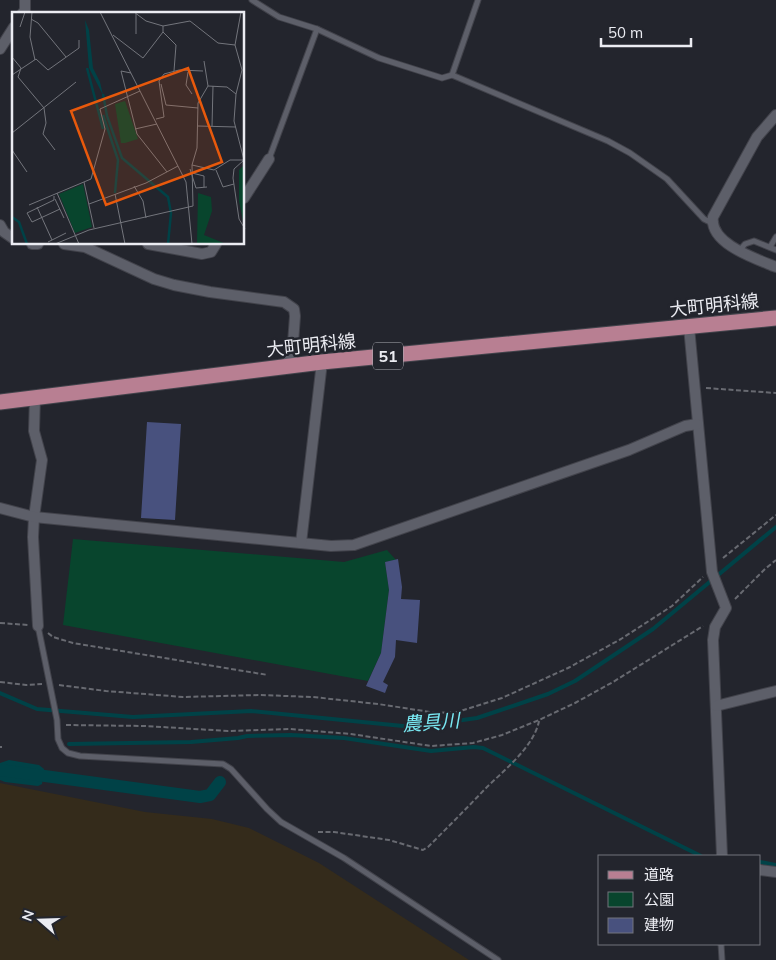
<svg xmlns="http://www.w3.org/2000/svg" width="776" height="960" font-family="Mulish,'Noto Sans JP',sans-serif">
<rect width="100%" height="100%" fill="#23252d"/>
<!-- industrial -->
<path fill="#342b1b" d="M0,783L145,812L212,819L249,828L319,863L469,960H0Z"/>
<!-- green -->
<path fill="#08452d" d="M73,539L344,562L387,550L396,560L385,562L389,590L381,653L368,681L63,625Z"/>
<!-- water -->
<path fill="#004247" d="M9,760L39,765L44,769L42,784L38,786L5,782L0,780V763Z"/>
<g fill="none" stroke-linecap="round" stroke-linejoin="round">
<!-- stream -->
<g stroke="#004247" stroke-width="4">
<path d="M0,693L37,709L133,717L251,711L413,727L477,718L548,694L575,681L653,629L776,527"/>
<path d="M69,744L191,742L238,738L247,736L291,735L344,738L431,751L474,747L483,748L701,856"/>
<path d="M760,862L776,865"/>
</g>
<!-- canal -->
<path stroke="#004247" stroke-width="12" d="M0,770L200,797L210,795L220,782"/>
</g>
<!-- building -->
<g fill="#48517e">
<path d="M147,422L181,424L175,520L141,518Z"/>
<path d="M398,559L402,587L401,599L420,600L417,643L396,640L395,657L383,682L388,685L385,693L366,686L381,653L389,590L385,562Z"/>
</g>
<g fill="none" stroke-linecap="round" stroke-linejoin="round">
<!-- lane casing -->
<g stroke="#42434b" stroke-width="7">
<g id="lane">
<path d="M252,0L279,17L317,29L379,58L442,78L452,75L608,141L630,153L667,179L704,219L712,223"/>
<path d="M452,75L478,0"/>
<path d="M269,159L317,29"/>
<path d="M770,247L776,237"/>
<path d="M740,250L745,244L754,241L776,250"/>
<path d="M38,626L57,720L58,739L62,748L68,753L80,756L223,764L231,769L267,809L281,822L344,858L498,960"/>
<path d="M721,944L722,960"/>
</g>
</g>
<!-- street casing -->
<g stroke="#42434b" stroke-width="12">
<g id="street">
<path d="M22,14L25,10V0"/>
<path d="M0,49L14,27"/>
<path d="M776,115L757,137L713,217C709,244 757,259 776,267"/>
<path d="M244,198L269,159"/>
<path d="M0,225L4,232L14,239"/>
<path d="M32,244H38"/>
<path d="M64,244L85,247L154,279L174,285L210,292L284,302L294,309L295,316L292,357L282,367"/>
<path d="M148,244L202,254L211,252L216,244"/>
<path d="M689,327L712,572L726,608L715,627L713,640L722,856"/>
<path d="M35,397L34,431L42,460L34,517L33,537L38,626"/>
<path d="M0,508L34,517L331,546L354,545L629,450L685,426L697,424"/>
<path d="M301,543L322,362"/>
<path d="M716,706L776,691"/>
<path d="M760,870L776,872"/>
</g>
</g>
<!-- primary casing -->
<g stroke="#42434b" stroke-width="17">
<path id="primary" d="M0,402L322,362L776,318"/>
</g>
<!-- path -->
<g stroke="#686a71" stroke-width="2" stroke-dasharray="5 2.5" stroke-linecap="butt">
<path d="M706,388L776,393"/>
<path d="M723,558L776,515"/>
<path d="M735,599L765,569L776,560"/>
<path d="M0,623L28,625"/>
<path d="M48,633L53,637L73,643L268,675"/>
<path d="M0,682L26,685L42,684"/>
<path d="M59,685L106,691L183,697L260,695L313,697L378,704L437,713L457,712L502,698L568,668L621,639L672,606L703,577"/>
<path d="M66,725L145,726L228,731L290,729L351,734L431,746L473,743L502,735L539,720L575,703L613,682L703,626"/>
<path d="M0,747H2"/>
<path d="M318,832H334L389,840L423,850L428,847C447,828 466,809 485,789C503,771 534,747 539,721"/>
</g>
<!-- lane -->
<use href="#lane" stroke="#5d5f69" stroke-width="5"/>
<!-- street -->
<use href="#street" stroke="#5d5f69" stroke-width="10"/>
<!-- primary -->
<use href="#primary" stroke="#b87f92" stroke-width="15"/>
</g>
<g text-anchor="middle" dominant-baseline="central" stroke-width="5" stroke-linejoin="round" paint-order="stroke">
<!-- shield labels -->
<rect fill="#23252d" stroke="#afb0b7" stroke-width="1" x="373" y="342.5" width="30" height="27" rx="4"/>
<g font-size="16" font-weight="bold" fill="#ebecf2">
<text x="388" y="356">51</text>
</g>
<!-- street labels -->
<g font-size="18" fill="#ebecf2" stroke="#23252d">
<text transform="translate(714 305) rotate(-6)">大町明科線</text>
<text transform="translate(311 345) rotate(-6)">大町明科線</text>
</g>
<!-- water labels -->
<g font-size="19" font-style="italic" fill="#79eaf4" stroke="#23252d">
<text transform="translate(431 722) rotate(-4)">農具川</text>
</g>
</g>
<!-- overview -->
<g transform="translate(12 12)">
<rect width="232" height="232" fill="#23252d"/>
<path d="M113,89L126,127L113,131H109L103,92ZM232,153V214L227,189V158ZM71,172L80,215L63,221L47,182ZM186,181L199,185L200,199L192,223L214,232H185Z" fill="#08452d"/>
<path d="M73,8L77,18L81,56L88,70L91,83L77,56Z" fill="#004247"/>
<path fill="none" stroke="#004247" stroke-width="2.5" d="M75,56L91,117M91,82L95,104L110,146L156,185L159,201L156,232M91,103L106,148L103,181M0,205L7,210L15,232"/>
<path fill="none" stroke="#73757c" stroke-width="1" d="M20,0L18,25L23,48M88,0L174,170L180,232M122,0L134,9L151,14L178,9L206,31L223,33M124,2V22M19,7L26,11L54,45M8,15L13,0M151,20L164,33L162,59M101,23L131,46L151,20V14M0,45L9,56L6,65L32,96L34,111L31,122L43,138M192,49L196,74M176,60L174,73L180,82M119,61L109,59L125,122L155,160M0,63L24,47L36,58L67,36V28M149,72L154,93L186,96M196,74L215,75L224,82M144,107L152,105L147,69L152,62L167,58L191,59M186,114L224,115M200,114L201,74M123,117L145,112M0,121L64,70M0,138L15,160M232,148L222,157L221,166L227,207L233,217M180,153L185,136L186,91L196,74M178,157L184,176L195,175M204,158L211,175L222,172M180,161L192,164V175M72,170L82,216M122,174L131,189L134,206M45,181L67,232M103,182L113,232M42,184V188L15,201L20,210L48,197M43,187L52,206M77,192L134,171L166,154M17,193L79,167L93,117L88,97L128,79M25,195L40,228M36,230L54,221M43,232L77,218L181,194L180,153L202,158L218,148H232L222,109L224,82L230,58L223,33L229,0"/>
<path fill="#e8590c" fill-opacity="0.15" stroke="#e8590c" stroke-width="2.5" d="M176,56L210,150L94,193L59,99Z"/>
<rect width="232" height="232" fill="none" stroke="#ebecf2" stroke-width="2.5"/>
</g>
<!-- legend -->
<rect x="598" y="855" width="162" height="90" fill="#23252d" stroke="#73757c"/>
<rect x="608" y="871" width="25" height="8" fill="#b87f92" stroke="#73757c"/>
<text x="644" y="880" font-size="15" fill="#ebecf2">道路</text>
<rect x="608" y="892" width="25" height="15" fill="#08452d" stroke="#73757c"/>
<text x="644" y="905" font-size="15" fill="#ebecf2">公園</text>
<rect x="608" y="918" width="25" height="15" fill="#48517e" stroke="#73757c"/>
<text x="644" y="930" font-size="15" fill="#ebecf2">建物</text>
<!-- north arrow -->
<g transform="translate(40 920) rotate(290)" stroke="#23252d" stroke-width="4" paint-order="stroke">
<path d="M0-4L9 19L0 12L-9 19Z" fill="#ebecf2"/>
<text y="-8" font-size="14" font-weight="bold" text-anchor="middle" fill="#ebecf2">N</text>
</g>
<!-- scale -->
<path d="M601 38v8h90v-8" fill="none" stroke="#ebecf2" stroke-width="2.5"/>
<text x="608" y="38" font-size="15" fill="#ebecf2" stroke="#23252d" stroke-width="4" paint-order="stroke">50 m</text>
</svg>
